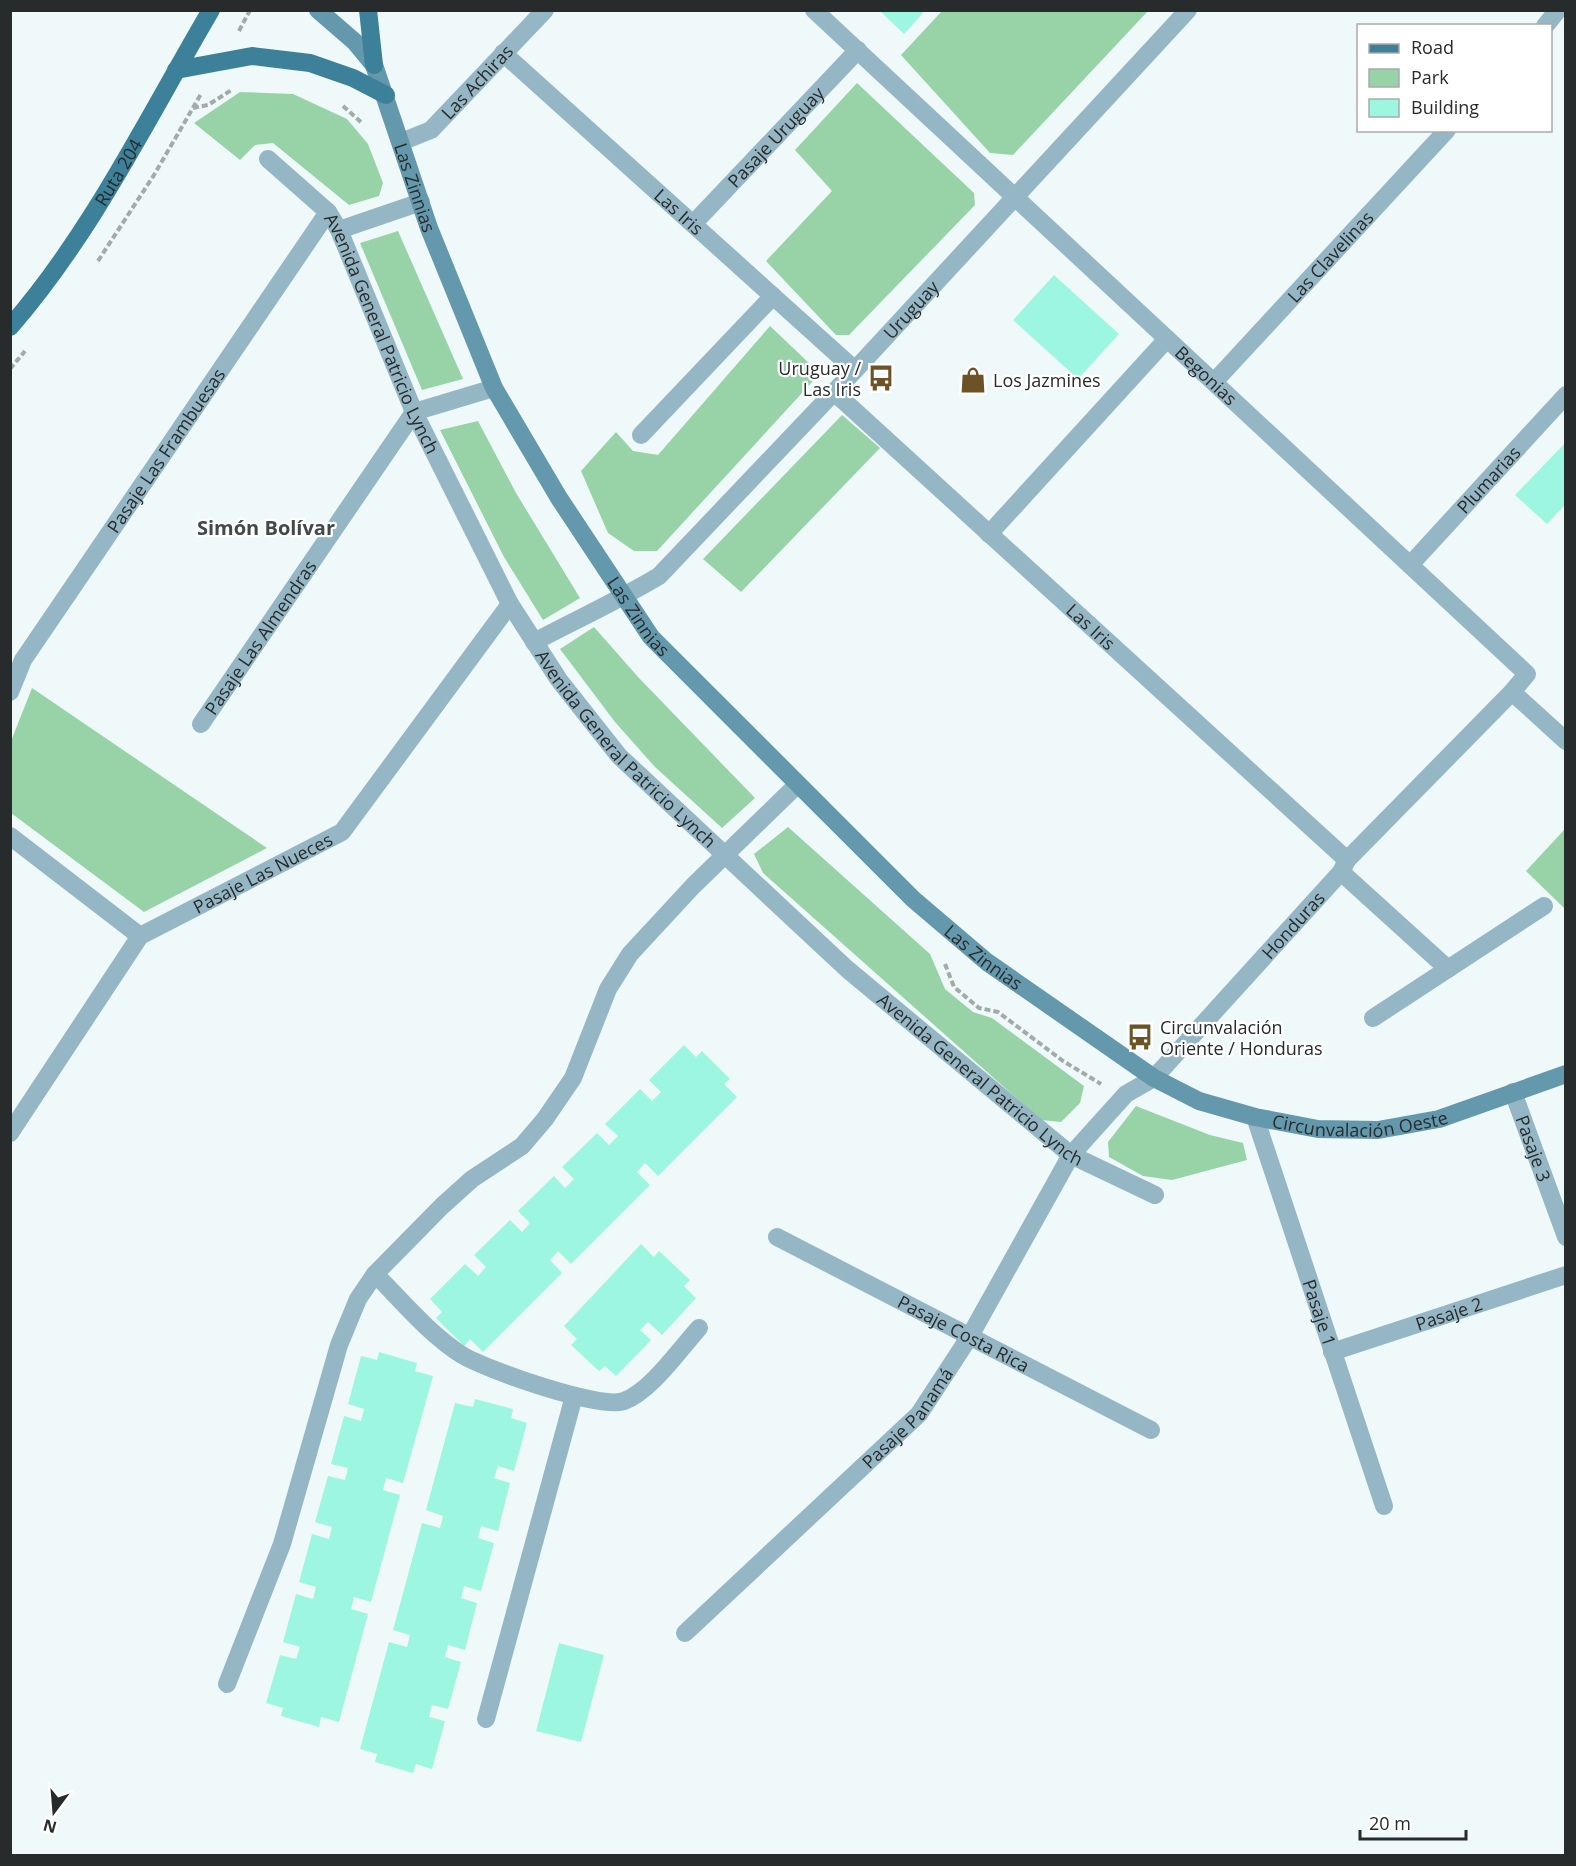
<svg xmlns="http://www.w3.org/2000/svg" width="1576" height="1866" font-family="'Open Sans',sans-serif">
<rect width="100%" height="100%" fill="#eff9f9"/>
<!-- green -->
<g fill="#98d3a7">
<path d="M942,11V10L1148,11L1013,155L990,153L901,55Z"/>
<path d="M857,83L974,193L975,205L849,335H836L766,261L832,191L795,150Z"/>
<path d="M240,92L293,94L347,119L368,144L383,183L379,196L349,205L273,143L255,145L240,160L194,123Z"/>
<path d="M398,231L463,379L422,390L360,243Z"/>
<path d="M770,326L811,365L813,381L657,551H634L608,533L581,471L616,432L633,451L658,455Z"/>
<path d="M842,415L880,448L741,592L703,559Z"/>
<path d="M478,421L516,493L580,598L543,620L504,557L440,430Z"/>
<path d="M594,627L639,678L755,798L722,828L655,767L615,722L560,649Z"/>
<path d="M32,688L267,848L144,912L11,813V741Z"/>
<path d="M788,827L930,954L945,989L973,1012L992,1018L1084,1086L1080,1103L1061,1122L1041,1120L763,873L754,854Z"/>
<path d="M1565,829L1566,908H1564L1526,871Z"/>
<path d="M1136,1106L1210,1135L1243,1143L1247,1160L1172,1180L1143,1176L1109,1157L1108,1142Z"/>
</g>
<!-- building -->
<g fill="#9df7e0">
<path d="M879,10H920L923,13L904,34Z"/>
<path d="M1054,275L1119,334L1078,379L1013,320Z"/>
<path d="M1566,442V504L1547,524L1515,495Z"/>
<path d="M684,1045L696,1057L702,1051L730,1079L724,1084L737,1097L658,1176L645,1163L637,1172L650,1185L571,1264L558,1251L550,1260L562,1273L483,1352L470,1339L464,1346L436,1318L442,1312L430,1299L465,1264L478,1276L486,1267L474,1255L510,1220L522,1232L530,1223L518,1211L554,1176L565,1188L574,1179L562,1167L597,1133L609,1145L618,1136L605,1124L640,1089L652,1101L661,1092L649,1080Z"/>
<path d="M641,1244L654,1257L659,1251L690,1280L684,1286L696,1298L662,1335L648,1322L640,1330L651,1340L616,1376L605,1366L599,1371L571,1345L577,1339L564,1326Z"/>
<path d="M379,1352L417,1363L415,1371L433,1376L403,1483L386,1478L383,1490L400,1495L371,1602L354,1597L351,1609L368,1614L339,1722L321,1717L319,1727L281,1716L283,1708L266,1703L280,1655L296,1659L300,1647L283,1642L296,1594L313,1599L316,1587L299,1582L312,1534L329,1539L332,1527L315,1522L328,1476L345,1480L348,1468L331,1464L344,1416L361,1421L364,1409L348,1404L361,1356L377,1360Z"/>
<path d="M475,1399L513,1409L511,1418L527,1423L514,1471L498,1466L494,1478L510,1483L498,1531L481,1526L478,1538L494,1543L481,1591L464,1586L461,1598L477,1603L465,1650L448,1645L445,1657L461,1662L448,1709L432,1705L429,1717L445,1721L432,1769L416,1764L413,1773L375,1762L377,1754L360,1749L389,1642L407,1647L410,1635L393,1630L422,1523L440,1528L443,1516L426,1510L455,1403L473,1407Z"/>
<path d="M559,1643L604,1655L581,1742L536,1731Z"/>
</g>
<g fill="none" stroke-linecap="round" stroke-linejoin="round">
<!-- path -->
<g stroke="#a3aaaa" stroke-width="4" stroke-dasharray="6 3" stroke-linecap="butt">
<path d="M239,31L250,10"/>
<path d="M343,106L362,123"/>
<path d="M193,108L208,105L233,89"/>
<path d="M98,261L154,175L201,94"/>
<path d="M10,369L25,351"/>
<path d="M945,964L954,987L979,1008L998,1012L1063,1061L1101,1084"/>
</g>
<!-- lane -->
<g stroke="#95b7c5" stroke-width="18">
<path d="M375,1274C402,1301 429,1334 462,1355C485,1369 600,1410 624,1401C651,1391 679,1350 699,1328"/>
<path d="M227,1684L282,1544L339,1345L358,1299L375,1274L442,1206L472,1179L522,1146L545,1119L573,1078L608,989L630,954L693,886L797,785"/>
<path d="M486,1719L574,1396"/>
</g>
<!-- street -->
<g stroke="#95b7c5" stroke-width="18">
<path id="s1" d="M814,10L1527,674L1512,692L1566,741"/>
<path d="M1545,26L1558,10"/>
<path id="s2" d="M503,53L855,370"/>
<path id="s3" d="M401,142L431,130L545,10"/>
<path id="s4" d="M268,159L328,212L339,230L414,412L510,604L559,680L619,756L847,969L1071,1155L1155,1195"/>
<path id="s5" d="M693,224L858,50"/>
<path d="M339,230L421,202"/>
<path id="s6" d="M1214,382L1447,130"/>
<path id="s7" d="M834,392L1347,860"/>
<path d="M641,435L773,296"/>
<path d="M989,534L1167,339"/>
<path id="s8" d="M1410,565L1566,395"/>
<path id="s9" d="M534,642C576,620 619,600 659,576L855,370L1188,10"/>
<path id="s10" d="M10,692L23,660L328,212"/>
<path id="s11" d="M201,724L414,412L494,388"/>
<path d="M10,836L140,936"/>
<path d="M1341,872L1448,969"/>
<path d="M1373,1018L1544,906"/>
<path id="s12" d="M1513,1092L1566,1237"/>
<path id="s13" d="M1255,1117L1384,1506"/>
<path id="s14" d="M10,1133L140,936L342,832L510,604"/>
<path id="s15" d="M777,1237L1151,1430"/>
<path id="s16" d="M1332,1352L1566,1275"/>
<path id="s17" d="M685,1633L919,1414L970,1336L1071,1155L1126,1094L1154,1078L1341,872L1347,860L1512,692"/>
</g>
<!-- secondary -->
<path stroke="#6498ac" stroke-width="18" id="s18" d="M318,10L355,42L374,65L429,228L494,388L559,498L651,637L913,899L987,962L1154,1078L1199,1101L1255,1117L1318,1129L1378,1130L1439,1119L1566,1074"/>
<!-- primary -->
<g stroke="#3c8199" stroke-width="18">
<path d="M368,10L374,65"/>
<path d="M176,70L252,56L310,63L353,78L386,95"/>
<path id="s19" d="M10,327C92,233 148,117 211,10"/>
</g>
</g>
<!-- icons -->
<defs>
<g id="bus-bare" transform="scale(2.07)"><path d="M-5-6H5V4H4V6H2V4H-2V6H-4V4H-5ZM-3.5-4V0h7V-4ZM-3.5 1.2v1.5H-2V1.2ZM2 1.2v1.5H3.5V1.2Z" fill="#6c5224" stroke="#fff" stroke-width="2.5" paint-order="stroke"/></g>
<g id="shop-bare" transform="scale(2.07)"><path d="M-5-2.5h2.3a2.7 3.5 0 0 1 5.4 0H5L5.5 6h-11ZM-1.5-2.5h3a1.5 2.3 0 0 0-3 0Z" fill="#6c5224" stroke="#fff" stroke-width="2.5" paint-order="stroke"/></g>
</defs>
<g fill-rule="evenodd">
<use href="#bus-bare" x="881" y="378"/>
<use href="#shop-bare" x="973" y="380"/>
<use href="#bus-bare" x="1140" y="1037"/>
</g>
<g text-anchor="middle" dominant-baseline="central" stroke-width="4.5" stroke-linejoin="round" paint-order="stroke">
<!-- street labels -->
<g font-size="18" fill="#282b2b" stroke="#fff">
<text stroke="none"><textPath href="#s3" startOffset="99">Las Achiras</textPath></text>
<text stroke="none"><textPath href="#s5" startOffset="120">Pasaje Uruguay</textPath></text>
<text stroke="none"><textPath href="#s19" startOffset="189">Ruta 204</textPath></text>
<text stroke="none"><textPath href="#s18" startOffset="208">Las Zinnias</textPath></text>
<text stroke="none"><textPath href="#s2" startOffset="237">Las Iris</textPath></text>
<text stroke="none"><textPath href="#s6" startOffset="171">Las Clavelinas</textPath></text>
<text stroke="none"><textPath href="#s9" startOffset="508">Uruguay</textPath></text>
<text stroke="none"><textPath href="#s4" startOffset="213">Avenida General Patricio Lynch</textPath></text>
<text stroke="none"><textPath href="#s1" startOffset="536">Begonias</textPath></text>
<text stroke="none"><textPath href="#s10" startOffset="288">Pasaje Las Frambuesas</textPath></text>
<text stroke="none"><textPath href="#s8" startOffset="116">Plumarias</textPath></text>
<text stroke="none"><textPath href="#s18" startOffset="694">Las Zinnias</textPath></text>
<text stroke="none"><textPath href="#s7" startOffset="348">Las Iris</textPath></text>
<text stroke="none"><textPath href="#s11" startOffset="105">Pasaje Las Almendras</textPath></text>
<text stroke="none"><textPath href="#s4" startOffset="699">Avenida General Patricio Lynch</textPath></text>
<text stroke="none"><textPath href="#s14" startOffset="374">Pasaje Las Nueces</textPath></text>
<text stroke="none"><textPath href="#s17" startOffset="942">Honduras</textPath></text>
<text stroke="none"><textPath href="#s18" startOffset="1180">Las Zinnias</textPath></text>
<text stroke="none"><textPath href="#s4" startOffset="1185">Avenida General Patricio Lynch</textPath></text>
<text stroke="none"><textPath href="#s18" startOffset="1604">Circunvalación Oeste</textPath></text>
<text stroke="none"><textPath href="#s12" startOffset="60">Pasaje 3</textPath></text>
<text stroke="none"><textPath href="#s13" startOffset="206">Pasaje 1</textPath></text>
<text stroke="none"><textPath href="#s16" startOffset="123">Pasaje 2</textPath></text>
<text stroke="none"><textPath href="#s15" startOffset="210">Pasaje Costa Rica</textPath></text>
<text stroke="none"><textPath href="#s17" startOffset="310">Pasaje Panamá</textPath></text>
</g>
<!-- poi labels -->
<g font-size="18" fill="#282b2b" stroke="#fff" text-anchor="start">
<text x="861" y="368" text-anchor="end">Uruguay /<tspan x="861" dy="21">Las Iris</tspan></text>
<text x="993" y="380">Los Jazmines</text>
<text x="1160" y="1027">Circunvalación<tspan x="1160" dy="21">Oriente / Honduras</tspan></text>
</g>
<!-- neighbourhood labels -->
<g font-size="20" font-weight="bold" fill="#41494a" stroke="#fff">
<text x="266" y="527">Simón Bolívar</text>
</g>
</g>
<!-- border -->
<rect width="1576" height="1866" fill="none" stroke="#282b2b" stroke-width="24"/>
<!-- legend -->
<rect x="1357" y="24" width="195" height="108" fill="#ffffff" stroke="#a9aaaa" stroke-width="1.5"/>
<rect x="1369" y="44" width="30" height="9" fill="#3c8199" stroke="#a9aaaa" stroke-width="1.5"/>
<text x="1411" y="54" font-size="18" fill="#282b2b">Road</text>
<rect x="1369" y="69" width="30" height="18" fill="#98d3a7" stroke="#a9aaaa" stroke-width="1.5"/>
<text x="1411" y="84" font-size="18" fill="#282b2b">Park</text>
<rect x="1369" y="99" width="30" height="18" fill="#9df7e0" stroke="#a9aaaa" stroke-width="1.5"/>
<text x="1411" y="114" font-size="18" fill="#282b2b">Building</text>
<!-- north arrow -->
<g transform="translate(54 1812) rotate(196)" stroke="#ffffff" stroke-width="4.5" paint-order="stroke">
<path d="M0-4.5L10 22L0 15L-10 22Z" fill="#282b2b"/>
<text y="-9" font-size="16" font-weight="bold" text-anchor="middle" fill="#282b2b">N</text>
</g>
<!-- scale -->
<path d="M1360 1830v9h106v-9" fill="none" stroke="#282b2b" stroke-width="3"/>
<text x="1369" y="1830" font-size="18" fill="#282b2b" stroke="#ffffff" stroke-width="4.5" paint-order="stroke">20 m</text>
</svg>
